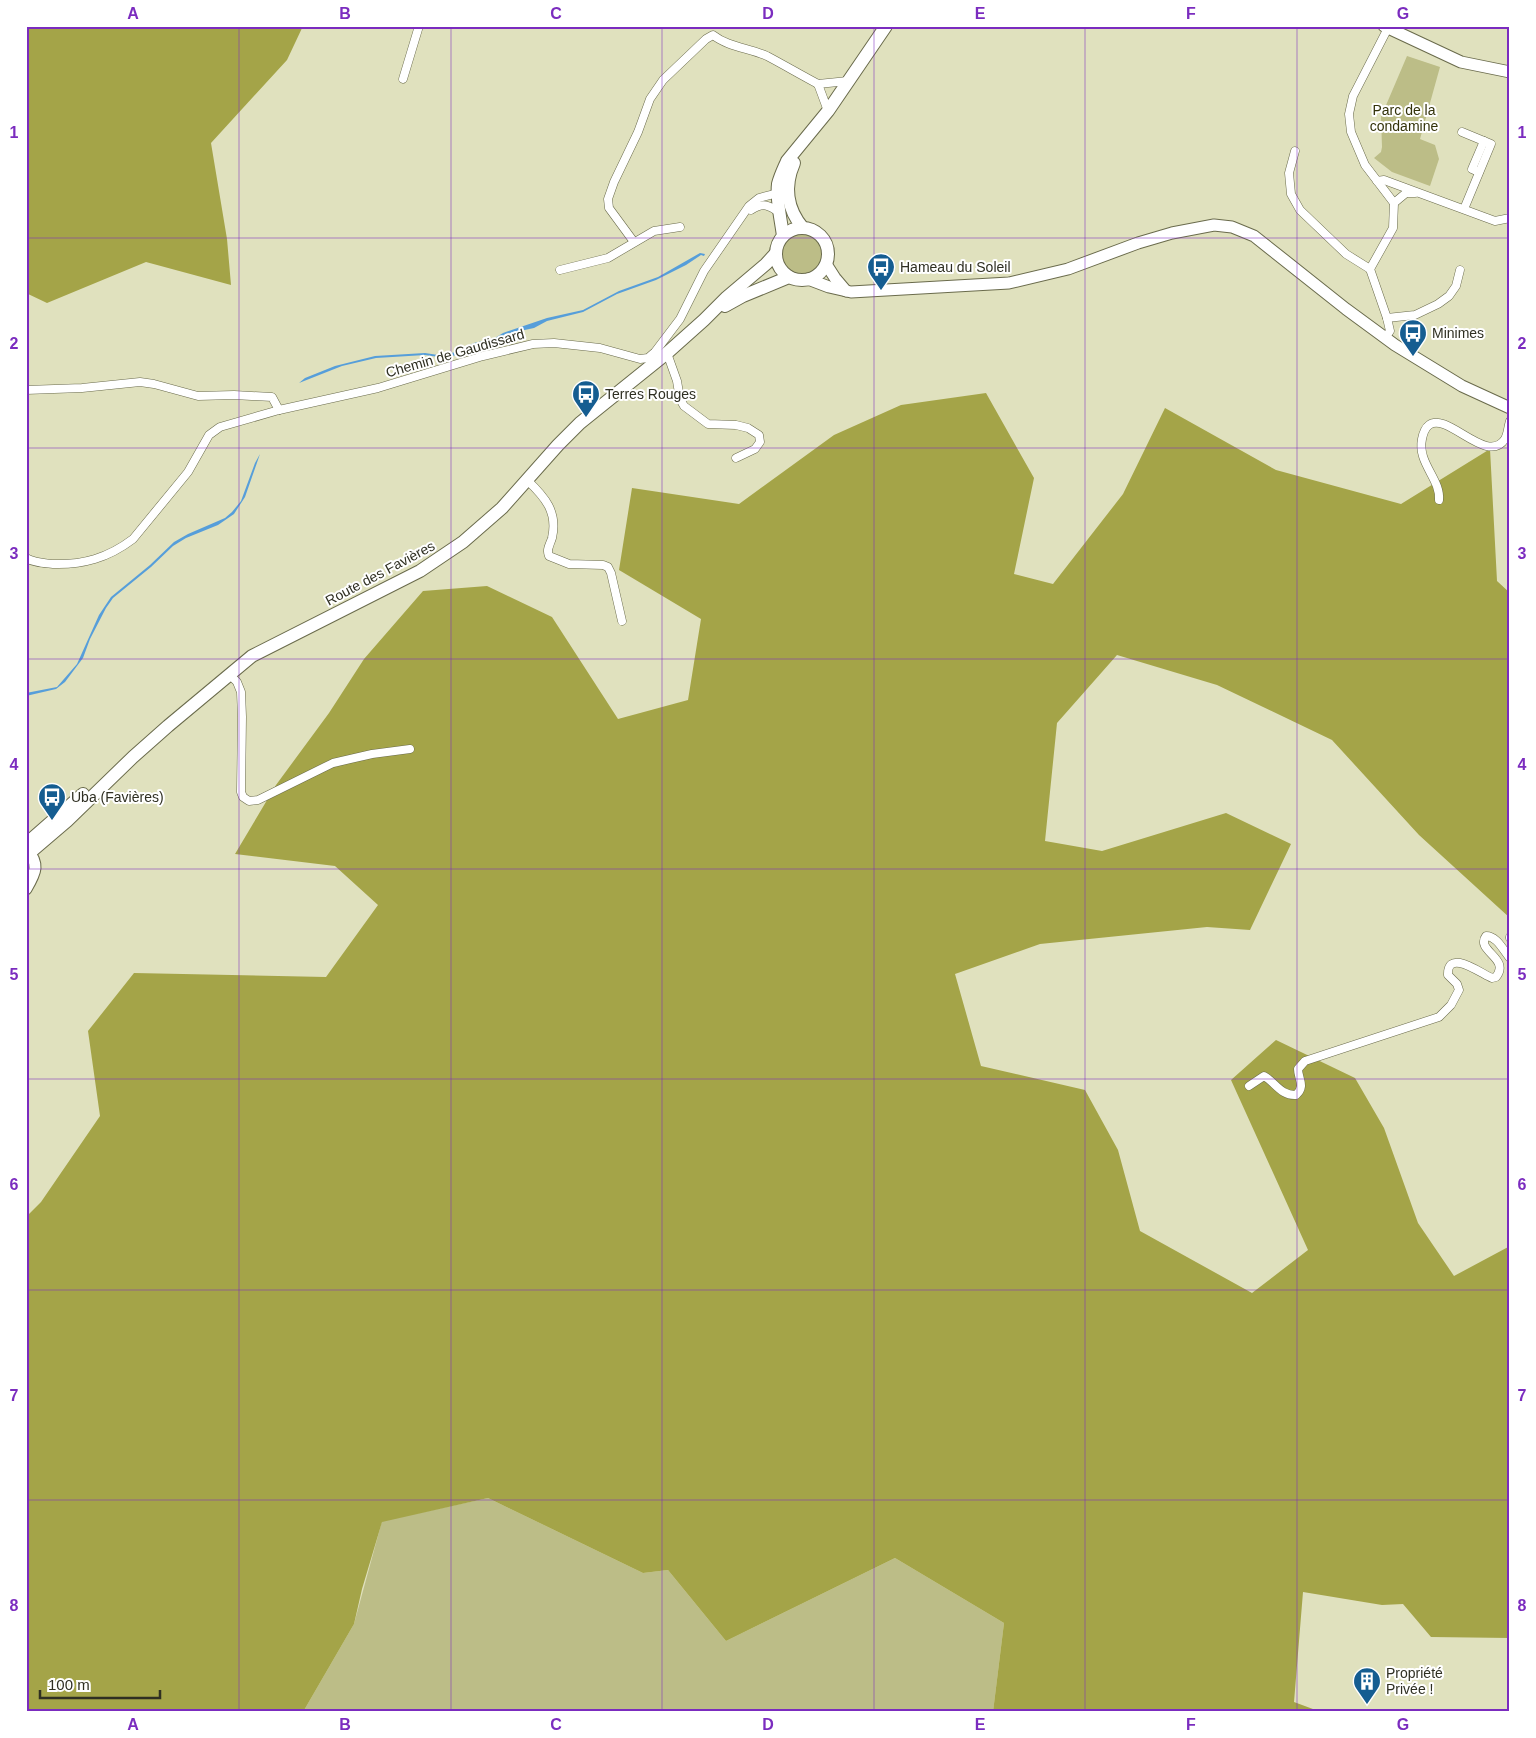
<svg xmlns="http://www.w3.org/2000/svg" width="1536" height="1738" font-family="Arial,sans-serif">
<rect width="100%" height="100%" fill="#e0e1be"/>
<!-- green -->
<g fill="#bcbd87">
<path d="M1407,56L1440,67L1420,139L1435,145L1439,159L1430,186L1392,172L1374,158L1381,152L1382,147L1381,117Z"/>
<circle cx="802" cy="254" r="21"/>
<path d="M488,1498L643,1573L668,1570L726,1641L895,1558L1004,1623L993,1712H303L354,1624L382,1521Z"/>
</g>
<!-- forest -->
<g fill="#a4a448">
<path d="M26,26H303L287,60L211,143L227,239L231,285L146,262L47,303L26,293Z"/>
<path d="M986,393L1034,478L1014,574L1053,584L1123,494L1165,408L1276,470L1401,504L1490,449L1497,581L1510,593V918L1419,835L1332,740L1217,685L1117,655L1057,723L1045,841L1102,851L1226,813L1291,844L1250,930L1207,927L1040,944L955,974L981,1066L1085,1090L1118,1150L1140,1231L1252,1293L1308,1250L1231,1080L1276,1040L1355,1078L1384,1128L1418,1223L1454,1276L1510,1246V1638L1431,1637L1403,1604L1382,1605L1303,1592L1294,1702L1321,1712H993L1004,1623L895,1558L726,1641L668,1570L643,1573L488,1498L382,1522L362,1589L354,1624L303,1712H26V1217L41,1202L100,1116L88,1031L134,973L326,977L378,905L335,866L235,854L276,785L329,713L364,659L423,591L487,586L552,617L618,719L688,700L701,619L619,570L632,488L739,504L834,435L901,405Z"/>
</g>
<!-- water -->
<g fill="#569eda">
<path d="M700,253L705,254L704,256L701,255L686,265L656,280L617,294L583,312L547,321L534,328L506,334L494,341L473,346L460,355L439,357L425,355L376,358L342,366L299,383L305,378L335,366L375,356L425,353L438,355L457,352L474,343L495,338L503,333L547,318L583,310L619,291L658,277Z"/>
<path d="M260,454L245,497L234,514L218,525L186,538L173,546L151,567L113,598L106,608L90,639L83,658L65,682L56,689L26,696V693L57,687L77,664L99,615L111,597L150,565L174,542L188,534L225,518L232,512L241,501L255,463Z"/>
</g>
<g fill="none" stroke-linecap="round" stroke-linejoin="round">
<!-- street casing -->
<g stroke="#6a6b4c" stroke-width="9">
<g id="street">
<path d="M403,79L419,26"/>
<path d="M818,84L848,81"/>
<path d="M818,84L828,111"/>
<path d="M1462,132L1491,144L1464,209"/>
<path d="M1295,151L1289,173L1291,194L1300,210L1346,254L1370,269"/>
<path d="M1479,172L1472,169L1484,141"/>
<path d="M1377,181L1384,180L1495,221L1510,218"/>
<path d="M1394,203L1406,193H1415"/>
<path d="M751,210C763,202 769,205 780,213"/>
<path d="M634,242L609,208L608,199L614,182L638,132L650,99L663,80L706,39L713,35C728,47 749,48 767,56C784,65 801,75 818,84"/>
<path d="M560,270L608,258L654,231L680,227"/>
<path d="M1387,318L1415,315L1438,304L1449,296L1456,286L1460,270"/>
<path d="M1385,338L1390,331L1387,318L1370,269L1393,228L1394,203L1365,165L1351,132L1349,114L1353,96L1388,28"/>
<path d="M667,353L677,381L680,399L684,406L708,424L736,425L748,428L759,435L760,442L755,449L736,458"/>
<path d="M26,390L82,388L140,382L154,384L198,396L234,395L272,397L279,410"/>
<path d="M527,480C545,497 558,512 552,538C550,545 546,549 549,556L569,564L603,565L608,567L611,573L622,621"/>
<path d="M1439,500C1441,479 1417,463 1422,439C1423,434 1425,428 1429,425C1447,411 1487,466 1505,439C1508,434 1508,427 1510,421"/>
<path d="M26,558C35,563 43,563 53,564C83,565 108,558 133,539L188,472L209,435L220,427L279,410L378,388L483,356L533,344L554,343L600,348L640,359L648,358L655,352L680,319L704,271L749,206L759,198L778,193L780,194"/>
<path d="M229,674L237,682L241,692L242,717L241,792L243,797L249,801L258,800L333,763L372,754L410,749"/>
<path d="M1510,937V938"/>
<path d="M1249,1086L1264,1076C1275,1082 1281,1096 1296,1095C1306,1086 1298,1079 1298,1069L1305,1061L1439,1017L1451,1005L1459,990L1457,984L1448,975C1447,947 1483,975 1492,978L1496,977C1511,958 1475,951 1486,936C1497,936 1503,950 1510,958"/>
</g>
</g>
<!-- secondary casing -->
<g stroke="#6a6b4c" stroke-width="13">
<g id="secondary">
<path d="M1384,26L1461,62L1510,72"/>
<path d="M826,264L835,278L846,291"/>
<path d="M808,279L829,287L851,292L1009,283L1068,269L1138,243L1172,233L1214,225L1232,227L1254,236L1346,309L1395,345L1462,386L1510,408"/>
<path d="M26,848C40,864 36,872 26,889"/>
</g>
</g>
<!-- primary casing -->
<g stroke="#6a6b4c" stroke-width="14">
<g id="primary">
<path d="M794,163C784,186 787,209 803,228"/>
<circle cx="802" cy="254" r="26"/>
<path d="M783,236C781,220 776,200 778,184C780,176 784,168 787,161L828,111L886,26"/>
<path d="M725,306L743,296L789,277"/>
<path d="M26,844L83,794"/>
<path d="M26,856L67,821L133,757L168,726L252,656L420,571L463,542L502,508L558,445L580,423L667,353L704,320L727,297L766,264L776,253"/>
</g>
</g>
<!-- street -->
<use href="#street" stroke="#fff" stroke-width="8"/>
<!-- secondary -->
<use href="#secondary" stroke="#fff" stroke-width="11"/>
<!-- primary -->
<use href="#primary" stroke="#fff" stroke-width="12"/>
</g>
<!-- grid -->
<path fill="none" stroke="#7b2cbf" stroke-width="1" stroke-opacity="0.55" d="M239,26V1712M451,26V1712M662,26V1712M874,26V1712M1085,26V1712M1297,26V1712M26,238H1510M26,448H1510M26,659H1510M26,869H1510M26,1079H1510M26,1290H1510M26,1500H1510"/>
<!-- icons -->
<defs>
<g id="bus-pin" transform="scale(1.4375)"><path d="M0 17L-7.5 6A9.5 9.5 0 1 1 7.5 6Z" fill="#155d91" stroke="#fff"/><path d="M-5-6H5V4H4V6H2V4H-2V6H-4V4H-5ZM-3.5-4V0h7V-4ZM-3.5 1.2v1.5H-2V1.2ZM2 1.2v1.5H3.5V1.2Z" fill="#fff"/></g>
<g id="building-pin" transform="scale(1.4375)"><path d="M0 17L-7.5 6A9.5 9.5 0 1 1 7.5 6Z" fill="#155d91" stroke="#fff"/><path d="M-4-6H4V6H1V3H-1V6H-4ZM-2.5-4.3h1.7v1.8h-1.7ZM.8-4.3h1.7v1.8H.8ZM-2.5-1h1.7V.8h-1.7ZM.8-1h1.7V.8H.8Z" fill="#fff"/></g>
</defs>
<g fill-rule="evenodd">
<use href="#bus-pin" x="881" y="267"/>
<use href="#bus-pin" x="1413" y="333"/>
<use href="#bus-pin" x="586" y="394"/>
<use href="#bus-pin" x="52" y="797"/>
<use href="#building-pin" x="1367" y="1681"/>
</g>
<g text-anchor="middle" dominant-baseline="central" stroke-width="4" stroke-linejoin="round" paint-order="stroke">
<!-- park labels -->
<g font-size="14" fill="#34330b" stroke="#fff">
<text x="1404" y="110">Parc de la<tspan x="1404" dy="16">condamine</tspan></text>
</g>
<!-- poi labels -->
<g font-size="14" fill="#2f2f22" stroke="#fff" text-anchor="start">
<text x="900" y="267">Hameau du Soleil</text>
<text x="1432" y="333">Minimes</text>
<text x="605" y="394">Terres Rouges</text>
<text x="71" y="797">Uba (Favières)</text>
<text x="1386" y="1673">Propriété<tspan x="1386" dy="16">Privée !</tspan></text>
</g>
<!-- street labels -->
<g font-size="14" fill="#2f2f22" stroke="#fff">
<text transform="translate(455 353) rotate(-16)">Chemin de Gaudissard</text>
<text transform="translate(380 573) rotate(-28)">Route des Favières</text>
</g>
</g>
<!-- border -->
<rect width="1536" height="1738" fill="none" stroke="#ffffff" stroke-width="55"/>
<!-- scale -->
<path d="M40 1690v8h120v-8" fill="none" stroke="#2f2f22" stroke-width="2.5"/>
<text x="48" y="1690" font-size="15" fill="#2f2f22" stroke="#ffffff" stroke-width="4" paint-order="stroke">100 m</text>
<rect x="28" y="28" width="1480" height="1682" fill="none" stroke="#7b2cbf" stroke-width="2"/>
<g font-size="16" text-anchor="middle" font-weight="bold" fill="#7b2cbf">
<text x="133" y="19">A</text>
<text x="345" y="19">B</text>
<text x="556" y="19">C</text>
<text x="768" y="19">D</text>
<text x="980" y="19">E</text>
<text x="1191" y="19">F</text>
<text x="1403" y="19">G</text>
<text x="14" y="138">1</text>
<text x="1522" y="138">1</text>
<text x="14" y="349">2</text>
<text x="1522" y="349">2</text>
<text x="14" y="559">3</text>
<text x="1522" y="559">3</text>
<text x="14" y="770">4</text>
<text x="1522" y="770">4</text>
<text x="14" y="980">5</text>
<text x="1522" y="980">5</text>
<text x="14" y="1190">6</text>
<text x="1522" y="1190">6</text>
<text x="14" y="1401">7</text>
<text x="1522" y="1401">7</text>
<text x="14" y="1611">8</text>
<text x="1522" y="1611">8</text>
<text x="133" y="1730">A</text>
<text x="345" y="1730">B</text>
<text x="556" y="1730">C</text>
<text x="768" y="1730">D</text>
<text x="980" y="1730">E</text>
<text x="1191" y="1730">F</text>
<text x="1403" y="1730">G</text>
</g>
</svg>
